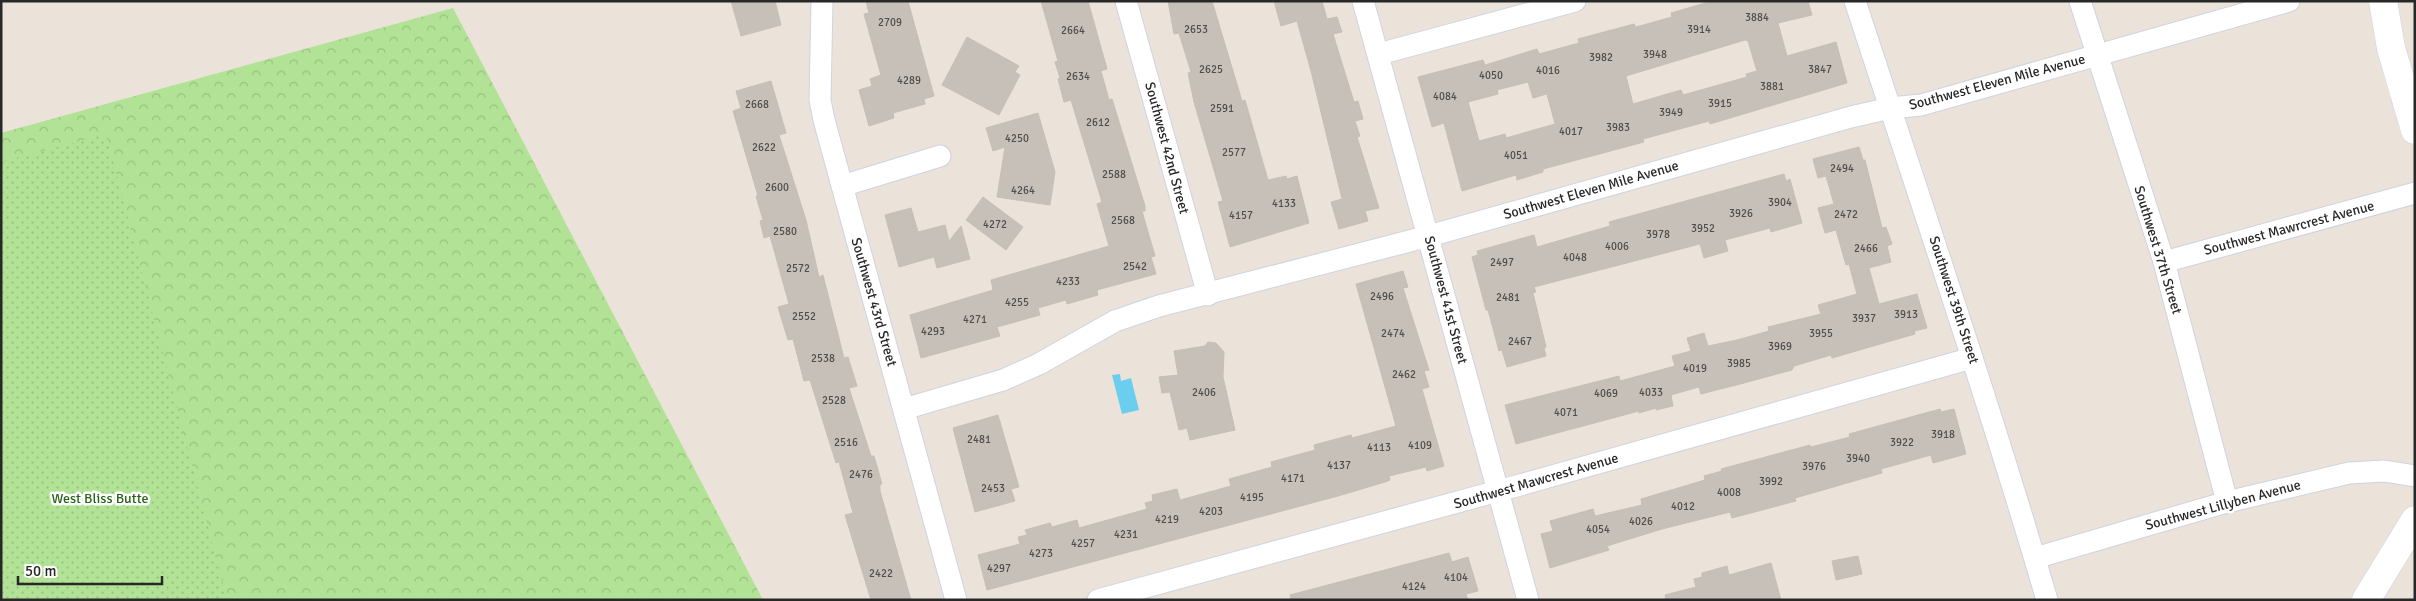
<svg xmlns="http://www.w3.org/2000/svg" width="2416" height="601" font-family="Signika,sans-serif">
<defs>
<pattern id="forest-crowns" width="20" height="18" patternUnits="userSpaceOnUse" patternTransform="scale(1.25)"><rect width="20" height="18" fill="#b1e295"/><path d="M2 6a3 3 0 1 1 6 0M12 15a3 3 0 1 1 6 0" fill="none" stroke="#98c280"/></pattern>
<pattern id="park-dots" width="8" height="8" patternUnits="userSpaceOnUse" patternTransform="scale(1.25)"><rect width="8" height="8" fill="#b1e295"/><path d="M2 2h.1M6 6h.1" fill="none" stroke="#98c280" stroke-width="1.8" stroke-linecap="round"/></pattern>
</defs>
<rect width="100%" height="100%" fill="#ebe3d9"/>
<!-- forest -->
<path fill="url(#forest-crowns)" d="M453,8L763,600H1V133Z"/>
<!-- park -->
<path fill="url(#park-dots)" d="M106,134L227,600H1V162Z"/>
<!-- water -->
<path fill="#6bceef" d="M1120,374L1121,381L1131,378L1139,410L1122,414L1112,375Z"/>
<!-- building -->
<g fill="#c6c0b9" stroke="#c6bfb3" fill-rule="evenodd">
<path d="M731,1H775L781,25L741,36Z"/>
<path d="M866,1H908L934,96L924,99L925,104L893,113L894,118L869,126L859,90L872,86L870,79L881,75L864,14L869,13Z"/>
<path d="M1041,1H1088L1107,69L1101,71L1109,100L1112,99L1145,206V211H1142L1155,256L1151,257L1156,274L1097,290L1098,295L1067,304L1066,300L1038,308L1040,315L997,327L1000,336L921,358L910,315L993,290L991,280L1109,246L1097,204L1102,202L1071,100L1064,102L1058,79L1060,78L1055,62L1058,61Z"/>
<path d="M1168,1H1212L1242,101L1245,100L1268,180L1286,176L1287,179L1297,176L1309,223L1230,247L1218,202L1223,201L1194,102L1188,73L1191,72L1179,33L1174,34Z"/>
<path d="M1274,1H1322L1327,19L1337,17L1342,32L1333,34L1354,102L1358,101L1363,119L1355,121L1360,136L1357,137L1379,208L1365,211L1368,221L1339,229L1331,202L1342,199L1311,71L1297,21L1281,26Z"/>
<path d="M1712,1H1808L1812,15L1778,23L1787,56L1836,42L1847,83L1710,124L1709,121L1643,139L1644,142L1543,169V172L1517,180L1516,175L1462,191L1444,123L1432,127L1418,77L1483,60L1485,65L1537,49L1539,54L1579,43L1578,39L1634,24L1636,27L1672,17L1671,13ZM1745,40L1748,41L1757,71L1746,74L1747,77L1683,95L1681,90L1633,104L1626,76ZM1528,82L1533,98L1547,94L1555,124L1506,138L1505,134L1479,141L1468,102L1498,94L1497,90Z"/>
<path d="M967,37L1019,66L1015,72L1020,75L999,115L942,85Z"/>
<path d="M771,81L786,133L779,135L806,220L819,277L823,275L844,358L848,357L857,386L849,388L871,456H874L882,484H880V491L911,600H871L845,515L853,513L839,462L836,463L810,380L804,381L793,339L788,340L778,307L789,304L770,236L764,238L760,221L763,220L756,196H758L733,111L741,108L736,91Z"/>
<path d="M1038,113L1055,172L1050,205L997,197L1005,147L993,151L986,128Z"/>
<path d="M1859,147L1863,160H1865L1882,228L1886,227L1892,244L1887,246L1891,262L1869,268L1879,304L1917,294L1927,328L1914,331L1915,334L1832,358L1831,355L1794,366L1792,370L1744,383L1701,394L1699,387L1671,395L1673,406L1656,410V408L1639,413V411L1516,444L1505,405L1619,376L1620,381L1675,366L1672,356L1691,351L1687,338L1704,333L1708,346L1737,340L1769,331L1768,327L1821,314L1818,305L1857,294L1849,264L1846,265L1836,230L1825,233L1818,208L1834,204L1826,176L1818,178L1813,159Z"/>
<path d="M1784,174L1786,181L1790,179L1802,223L1771,232L1770,228L1725,240L1728,251L1704,258L1700,244L1534,287L1536,292L1533,293L1546,347L1544,348L1546,356L1507,367L1502,350L1499,351L1488,310H1486L1472,257L1478,255L1477,251L1534,235L1537,247L1610,226L1609,222Z"/>
<path d="M983,197L1023,227L1006,250L966,220Z"/>
<path d="M911,208L918,232L945,225L949,241L961,226L970,259L937,268L934,257L899,267L885,215Z"/>
<path d="M1403,271L1408,287L1403,288L1429,370L1424,371L1429,387L1422,389L1444,466L1427,471L1426,467L1389,476L1390,480L1385,482L1338,496L987,590L978,555L1020,544L1018,537L1027,535L1025,530L1050,523L1052,527L1077,520L1079,528L1147,509L1145,503L1153,501L1152,495L1177,489L1180,500L1231,486L1229,479L1272,467L1271,462L1315,450L1314,445L1351,435L1352,438L1396,426L1356,284Z"/>
<path d="M1208,342L1216,343L1224,352L1223,377L1235,430L1190,440L1187,428L1179,430L1170,392L1162,393L1159,377L1178,375L1174,351L1205,346Z"/>
<path d="M1940,409L1941,412L1954,409L1966,454L1933,463L1931,455L1881,469L1882,473L1795,498L1796,501L1732,518L1730,512L1662,529L1607,546L1609,550L1550,568L1541,534L1553,531L1550,521L1593,509L1595,516L1642,505L1641,499L1705,480L1704,476L1722,471L1721,469L1810,445L1811,447L1850,437L1849,434Z"/>
<path d="M998,415L1019,487L1011,489L1015,501L975,512L953,428Z"/>
<path d="M1449,553L1452,562L1468,557L1478,591L1466,594L1468,600H1291L1290,595Z"/>
<path d="M1858,556L1862,574L1836,580L1832,561Z"/>
<path d="M1771,563L1781,600H1666L1665,595L1696,587L1694,579L1702,577V573L1727,566L1729,575Z"/>
</g>
<g fill="none" stroke-linecap="round" stroke-linejoin="round">
<!-- street casing -->
<g stroke="#cfd3e1" stroke-width="23">
<g id="street">
<path d="M822,1L820,100L824,120L956,600"/>
<path d="M1126,1L1208,295"/>
<path d="M1363,1L1528,600"/>
<path d="M1855,1C1920,200 1988,399 2047,600"/>
<path d="M2080,1L2164,262L2227,502"/>
<path d="M1379,54L1575,1"/>
<path d="M842,186L940,156"/>
<path d="M2164,262L2415,193"/>
<path d="M904,409L1003,380L1039,364L1115,321L1159,306L1429,236L1851,117L1890,108L1921,105L2289,1"/>
<path d="M2035,558L2227,502L2349,473L2384,471L2415,476"/>
<path d="M1098,600L1520,485L1972,358"/>
</g>
</g>
<!-- secondary casing -->
<g stroke="#cfd3e1" stroke-width="29">
<g id="secondary">
<path d="M2383,1L2391,48L2415,130"/>
<path d="M2366,600L2415,520"/>
</g>
</g>
<!-- street -->
<use href="#street" stroke="#fff" stroke-width="21"/>
<!-- secondary -->
<use href="#secondary" stroke="#fff" stroke-width="28"/>
</g>
<g text-anchor="middle" dominant-baseline="central" stroke-width="5" stroke-linejoin="round" paint-order="stroke">
<!-- number labels -->
<g font-size="11" fill="#504e4c">
<text x="1757" y="17">3884</text>
<text x="890" y="22">2709</text>
<text x="1196" y="29">2653</text>
<text x="1699" y="29">3914</text>
<text x="1073" y="30">2664</text>
<text x="1655" y="54">3948</text>
<text x="1601" y="57">3982</text>
<text x="1211" y="69">2625</text>
<text x="1820" y="69">3847</text>
<text x="1548" y="70">4016</text>
<text x="1491" y="75">4050</text>
<text x="1078" y="76">2634</text>
<text x="909" y="80">4289</text>
<text x="1772" y="86">3881</text>
<text x="1445" y="96">4084</text>
<text x="1720" y="103">3915</text>
<text x="757" y="104">2668</text>
<text x="1222" y="108">2591</text>
<text x="1671" y="112">3949</text>
<text x="1098" y="122">2612</text>
<text x="1618" y="127">3983</text>
<text x="1571" y="131">4017</text>
<text x="1017" y="138">4250</text>
<text x="764" y="147">2622</text>
<text x="1234" y="152">2577</text>
<text x="1516" y="155">4051</text>
<text x="1842" y="168">2494</text>
<text x="1114" y="174">2588</text>
<text x="777" y="187">2600</text>
<text x="1023" y="190">4264</text>
<text x="1780" y="202">3904</text>
<text x="1284" y="203">4133</text>
<text x="1741" y="213">3926</text>
<text x="1846" y="214">2472</text>
<text x="1241" y="215">4157</text>
<text x="1123" y="220">2568</text>
<text x="995" y="224">4272</text>
<text x="1703" y="228">3952</text>
<text x="785" y="231">2580</text>
<text x="1658" y="234">3978</text>
<text x="1617" y="246">4006</text>
<text x="1866" y="248">2466</text>
<text x="1575" y="257">4048</text>
<text x="1502" y="262">2497</text>
<text x="1135" y="266">2542</text>
<text x="798" y="268">2572</text>
<text x="1068" y="281">4233</text>
<text x="1382" y="296">2496</text>
<text x="1508" y="297">2481</text>
<text x="1017" y="302">4255</text>
<text x="1906" y="314">3913</text>
<text x="804" y="316">2552</text>
<text x="1864" y="318">3937</text>
<text x="975" y="319">4271</text>
<text x="933" y="331">4293</text>
<text x="1393" y="333">2474</text>
<text x="1821" y="333">3955</text>
<text x="1520" y="341">2467</text>
<text x="1780" y="346">3969</text>
<text x="823" y="358">2538</text>
<text x="1739" y="363">3985</text>
<text x="1695" y="368">4019</text>
<text x="1404" y="374">2462</text>
<text x="1204" y="392">2406</text>
<text x="1651" y="392">4033</text>
<text x="1606" y="393">4069</text>
<text x="834" y="400">2528</text>
<text x="1566" y="412">4071</text>
<text x="1943" y="434">3918</text>
<text x="979" y="439">2481</text>
<text x="846" y="442">2516</text>
<text x="1902" y="442">3922</text>
<text x="1420" y="445">4109</text>
<text x="1379" y="447">4113</text>
<text x="1858" y="458">3940</text>
<text x="1339" y="465">4137</text>
<text x="1814" y="466">3976</text>
<text x="861" y="474">2476</text>
<text x="1293" y="478">4171</text>
<text x="1771" y="481">3992</text>
<text x="993" y="488">2453</text>
<text x="1729" y="492">4008</text>
<text x="1252" y="497">4195</text>
<text x="1683" y="506">4012</text>
<text x="1211" y="511">4203</text>
<text x="1167" y="519">4219</text>
<text x="1641" y="521">4026</text>
<text x="1598" y="529">4054</text>
<text x="1126" y="534">4231</text>
<text x="1083" y="543">4257</text>
<text x="1041" y="553">4273</text>
<text x="999" y="568">4297</text>
<text x="881" y="573">2422</text>
<text x="1456" y="577">4104</text>
<text x="1414" y="586">4124</text>
</g>
<!-- street labels -->
<g font-size="14" fill="#282828" stroke="#fff">
<text transform="translate(1997 82) rotate(-15)">Southwest Eleven Mile Avenue</text>
<text transform="translate(1167 148) rotate(75)">Southwest 42nd Street</text>
<text transform="translate(1591 190) rotate(-16)">Southwest Eleven Mile Avenue</text>
<text transform="translate(2289 228) rotate(-15)">Southwest Mawrcrest Avenue</text>
<text transform="translate(2158 250) rotate(73)">Southwest 37th Street</text>
<text transform="translate(1446 300) rotate(75)">Southwest 41st Street</text>
<text transform="translate(1954 300) rotate(72)">Southwest 39th Street</text>
<text transform="translate(874 302) rotate(74)">Southwest 43rd Street</text>
<text transform="translate(1536 481) rotate(-16)">Southwest Mawcrest Avenue</text>
<text transform="translate(2223 505) rotate(-15)">Southwest Lillyben Avenue</text>
</g>
<!-- park labels -->
<g font-size="14" fill="#2a6419" stroke="#fff">
<text x="100" y="498">West Bliss Butte</text>
</g>
</g>
<!-- border -->
<rect width="2416" height="601" fill="none" stroke="#282828" stroke-width="5"/>
<!-- scale -->
<path d="M18 576v8h144v-8" fill="none" stroke="#282828" stroke-width="2.5"/>
<text x="25" y="576" font-size="15" fill="#282828" stroke="#ffffff" stroke-width="4" paint-order="stroke">50 m</text>
</svg>
